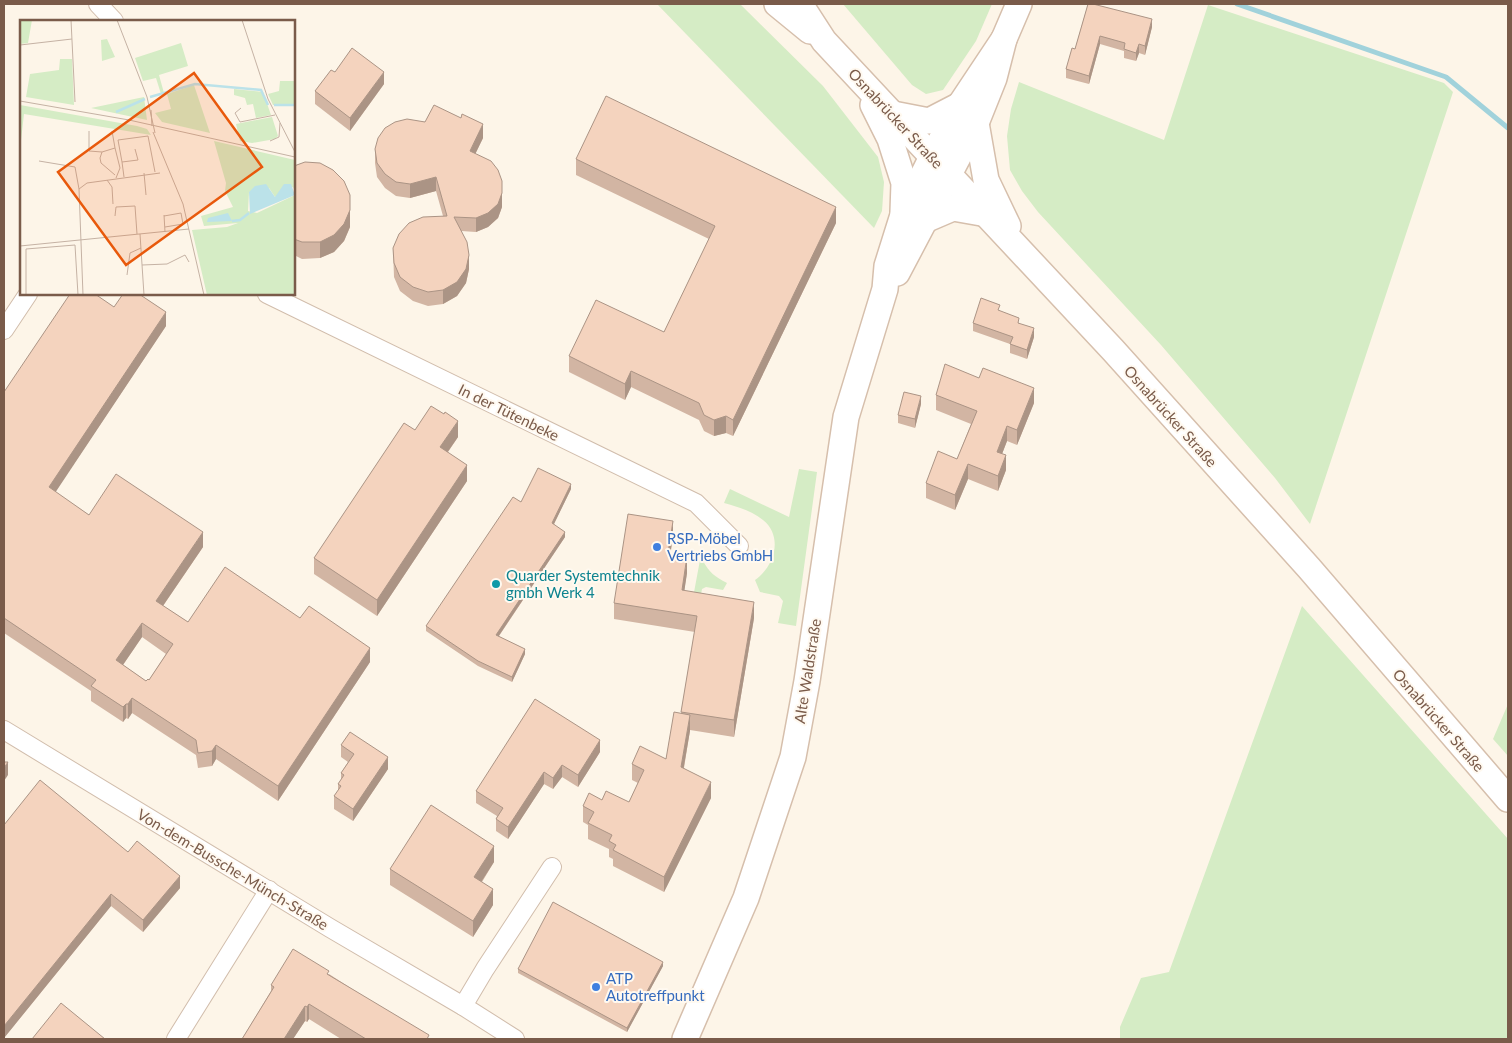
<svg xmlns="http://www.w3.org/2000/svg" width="1512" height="1043" font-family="Lato,sans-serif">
<rect width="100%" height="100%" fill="#fdf5e8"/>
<!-- green -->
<g fill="#d5ecc5">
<path d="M657,4H740L823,86L878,157L884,182L882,211L874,228Z"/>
<path d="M843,4H992L976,41L943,90L926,94L912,85Z"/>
<path d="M1208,5L1444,83L1453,92L1310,524L1275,478L1161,345L1038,212L1022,191L1010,170L1007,136L1011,109L1019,82L1164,140Z"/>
<path d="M799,469L817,472L796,626L778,623L783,601L779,596L760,592L755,580C774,567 784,537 763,520C752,511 738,507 724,503L730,489L789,517Z"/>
<path d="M700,560L703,561C709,572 715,577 727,583L723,590L706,587L702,589L699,605L692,603Z"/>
<path d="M1302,606L1508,839V1039H1120V1027L1141,978L1169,972Z"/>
<path d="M1508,704V756L1493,739Z"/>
</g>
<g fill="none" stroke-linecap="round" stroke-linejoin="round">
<!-- stream -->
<path stroke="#a1d2db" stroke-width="5" d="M1237,4L1446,77L1508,128"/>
<!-- street casing -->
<g stroke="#d1bdac" stroke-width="20">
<g id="street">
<path d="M98,4L114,21"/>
<path d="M267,294L696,503L739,546"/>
<path d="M4,330L28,294"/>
<path d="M4,730L330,928L463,1006L515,1039"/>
<path d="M463,1006L485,969L552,867"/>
<path d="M176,1039L269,890"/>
</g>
</g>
<!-- secondary casing -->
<g stroke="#d6bfac" stroke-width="28">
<g id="secondary">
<path d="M777,4L810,31"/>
<path d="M800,4L824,41L1113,350L1309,568L1508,799"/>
<path d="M873,105L890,139L904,183L903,212"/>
<path d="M893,114L929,121L960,105"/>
<path d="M976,123L986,180L1008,226"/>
<path d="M925,220L953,208L987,214"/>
<path d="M897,273L976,123L994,78L1004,39L1019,4"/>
<path d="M685,1039L746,898L793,757L807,681L846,417L885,289L887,266L903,215L932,157L960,105L1004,39"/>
</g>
</g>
<!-- street -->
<use href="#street" stroke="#fff" stroke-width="18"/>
<!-- secondary -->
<use href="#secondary" stroke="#fff" stroke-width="25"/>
</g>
<!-- wall -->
<g fill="#d2b5a3" fill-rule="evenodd">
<path d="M1088,4L1152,27L1145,55L1139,53L1136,61L1124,58V51L1100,44L1089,84L1066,78V69L1075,49Z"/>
<path d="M335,72L384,84L350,131L315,104V91Z"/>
<path d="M425,122L483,138L475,154L502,207L498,218L488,227L476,232L461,231L469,269L466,283L457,296L443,304L428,306L413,301L400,291L394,277L393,248L443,216L436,191L410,198L396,196L385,188L377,177L375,163V149Z"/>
<path d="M576,159L836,223L733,436L726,433L714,436L704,431L699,420L631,387L625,400L569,372V356L664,332L709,239L576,175Z"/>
<path d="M294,166L350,195V227L344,241L334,252L320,258L302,259L294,255Z"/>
<path d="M114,307L166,326L55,492L89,515L203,547L163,606L188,622L300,618L370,662L278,801L216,759L212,766L198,768L196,755L132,713L128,719L126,718L123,722L91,701V691L4,633V392ZM142,637L166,654L149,680L146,681L123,665Z"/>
<path d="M1000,311L1019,323L1034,337L1027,359L1010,353V344L973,331V323Z"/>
<path d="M936,395L1034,403L1017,445L1007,441L1002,454L1006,470L998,491L968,479L955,510L926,498V483L957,459L971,424L936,410Z"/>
<path d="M921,404L915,428L898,423V415Z"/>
<path d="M415,430L458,437L448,452L467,481L377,616L314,574V558Z"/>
<path d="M571,489L554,524L565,537L499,636L525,654L512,682L478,666L426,631V626L521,502Z"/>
<path d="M673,537L670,553L687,573L684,591L754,618L734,737L690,730L684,768L711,798L664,892L613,866V859L609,857V849L588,839V825L583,822V806L602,800L629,802L638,783L632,780V764L666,759L681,714L695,632L614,619V603Z"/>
<path d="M341,745L388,769L353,821L334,809V796L338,791V784L341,780V773L348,762L341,757Z"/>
<path d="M600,752L578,787L562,777L553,789L544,784L508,839L496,831V819L497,816L476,803V791Z"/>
<path d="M4,825L128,852L180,888L143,932L111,906L4,1038Z"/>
<path d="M494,862L482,882L493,905L473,937L390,885V869Z"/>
<path d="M663,966L627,1032L518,973V969Z"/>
<path d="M329,974L429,1039H341L309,1019L307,1022L305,1021L293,1039H242L271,991V985Z"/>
</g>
<!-- shaded-wall -->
<g fill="#ab9485">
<path d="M1152,19V27L1145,55V46Z"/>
<path d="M1100,36V44L1089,84V76Z"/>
<path d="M1139,44V53L1136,61V53Z"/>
<path d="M384,72V84L350,131V118Z"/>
<path d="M483,124V138L470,165V151Z"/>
<path d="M436,177V191L410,198V184Z"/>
<path d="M502,181V207L498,218L488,227L476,232V218Z"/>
<path d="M836,207V223L733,436V420Z"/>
<path d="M350,210V227L344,241L334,252L320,258V242Z"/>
<path d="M469,255V269L466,283L457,296L443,304V290Z"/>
<path d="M166,312V326L49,502V487Z"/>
<path d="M1034,328V337L1027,359V350Z"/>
<path d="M631,371V387L625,400V384Z"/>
<path d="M1034,388V403L1017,445V430Z"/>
<path d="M921,396V404L915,428V419Z"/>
<path d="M726,416V433L714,436V420Z"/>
<path d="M458,421V437L440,463V447Z"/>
<path d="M1007,426V441L997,467V452Z"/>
<path d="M1006,455V470L998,491V476Z"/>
<path d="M968,464V479L955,510V495Z"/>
<path d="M467,465V481L377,616V600Z"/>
<path d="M571,484V489L552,528V523Z"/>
<path d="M673,521V537L668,569V553Z"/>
<path d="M203,532V547L156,616V601Z"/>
<path d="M565,532V537L496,640V635Z"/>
<path d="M687,556V573L682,607V590Z"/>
<path d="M754,602V618L734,737V720Z"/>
<path d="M142,623V637L116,675V660Z"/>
<path d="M370,648V662L278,801V786Z"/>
<path d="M525,649V654L512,682V677Z"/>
<path d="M132,698V713L128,719V704Z"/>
<path d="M126,704V718L123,722V707Z"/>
<path d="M690,715V731L681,783V767Z"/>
<path d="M600,740V752L578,787V775Z"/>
<path d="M216,745V759L212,766V751Z"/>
<path d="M388,757V769L353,821V809Z"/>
<path d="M8,762V775L4,781V768Z"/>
<path d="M562,765V777L553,789V778Z"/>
<path d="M544,772V784L508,839V827Z"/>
<path d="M711,782V798L664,892V877Z"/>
<path d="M494,846V862L474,893V877Z"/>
<path d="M180,876V888L143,932V920Z"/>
<path d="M493,889V905L473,937V921Z"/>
<path d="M111,894V906L4,1038V1026Z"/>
<path d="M663,962V966L627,1032V1028Z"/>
<path d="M309,1004V1019L307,1022V1007Z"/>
<path d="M305,1006V1021L293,1039H284Z"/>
</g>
<!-- building -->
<g fill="#f4d3be" stroke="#ab9485" fill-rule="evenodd">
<path d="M1088,4H1093L1152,19L1145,46L1139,44L1136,53L1124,49L1125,43L1100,36L1089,76L1066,69L1072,48L1075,49Z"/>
<path d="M352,48L384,72L350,118L315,91L331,70L335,72Z"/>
<path d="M606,96L836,207L733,420L726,416L714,420L704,415L699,403L631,371L625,384L569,356L596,300L664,332L715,226L576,159Z"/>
<path d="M434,105L461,118L462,114L483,124L470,151L491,161L498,170L502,181V193L498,204L488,213L476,218L454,217L467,242L469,255L466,269L457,282L443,290L428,292L413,287L400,277L394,263L393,248L399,234L409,223L423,217L447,216L436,177L410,184L396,182L385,174L377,163L375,149L378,138L385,128L395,122L407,119L425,122Z"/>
<path d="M305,162L320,163L333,170L344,181L350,195V210L344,224L334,235L320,242H302L294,239V166Z"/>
<path d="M70,294H95L114,307L123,294H139L166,312L49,487L89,515L116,474L203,532L156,601L188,622L225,567L300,618L309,606L370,648L278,786L216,745L212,751L198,753L196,740L132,698L128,704H126L123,707L91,686L96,680L4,618V392ZM142,623L173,644L149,680L148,679L146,681L116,660Z"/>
<path d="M981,298L1000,305L998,310L1019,318L1018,323L1034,328L1027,350L1010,344L1013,337L973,323Z"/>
<path d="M945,364L979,378L983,368L1034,388L1017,430L1007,426L997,452L1006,455L998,476L968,464L955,495L926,483L938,451L957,459L977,411L936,395Z"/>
<path d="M904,392L921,396L915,419L898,415Z"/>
<path d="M431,406L444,414L445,412L458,421L440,447L467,465L377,600L314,558L404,423L415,430Z"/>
<path d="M538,468L571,484L552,523L565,532L496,635L525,649L512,677L478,661L426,626L513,497L521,502Z"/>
<path d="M628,514L673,521L668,553L687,556L682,590L754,602L734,720L681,712L697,616L614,603Z"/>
<path d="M535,699L600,740L578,775L562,765L553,778L544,772L508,827L496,819L503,808L476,791Z"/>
<path d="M674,712L690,715L681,767L711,782L664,877L613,850L616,845L609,841L612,835L588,823L594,812L583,806L589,793L602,800L606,791L629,802L644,770L632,764L640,746L666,759Z"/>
<path d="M350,732L388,757L353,809L334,796L341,786L338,784L344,775L341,773L354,754L341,745Z"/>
<path d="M4,762H8L4,768Z"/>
<path d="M40,780L128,852L137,841L180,876L143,920L111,894L4,1026V825Z"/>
<path d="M431,805L494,846L474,877L493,889L473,921L390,869Z"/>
<path d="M553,902L663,962L627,1028L518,969Z"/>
<path d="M293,949L329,971L327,974L429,1035L427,1039H366L309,1004L307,1007L305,1006L284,1039H242L274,987L271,985Z"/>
<path d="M61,1003L105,1039H32Z"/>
</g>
<!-- markers -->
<g fill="#3f7fe0" stroke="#fff9f0" stroke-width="2">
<circle cx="657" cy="547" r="5"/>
<circle cx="596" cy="987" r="5"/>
</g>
<circle fill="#0f9aa8" stroke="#fff9f0" stroke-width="2" cx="496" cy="584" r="5"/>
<g text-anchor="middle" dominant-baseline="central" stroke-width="4" stroke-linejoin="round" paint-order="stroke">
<!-- street labels -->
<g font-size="15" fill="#7a5b4a" stroke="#fff9f0">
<text transform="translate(896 118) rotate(47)">Osnabrücker Straße</text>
<text transform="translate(509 412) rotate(26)">In der Tütenbeke</text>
<text transform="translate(1171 416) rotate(48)">Osnabrücker Straße</text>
<text transform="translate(807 671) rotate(-81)">Alte Waldstraße</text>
<text transform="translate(1439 720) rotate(49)">Osnabrücker Straße</text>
<text transform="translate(233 869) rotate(31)">Von-dem-Bussche-Münch-Straße</text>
</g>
<!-- shop labels -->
<g font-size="15" fill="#366cbe" stroke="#fff9f0" text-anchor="start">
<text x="667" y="538">RSP-Möbel<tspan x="667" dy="17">Vertriebs GmbH</tspan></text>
<text x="606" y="978">ATP<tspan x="606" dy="17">Autotreffpunkt</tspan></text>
</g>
<!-- culture labels -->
<g font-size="15" fill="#0d838f" stroke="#fff9f0" text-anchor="start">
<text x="506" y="575">Quarder Systemtechnik<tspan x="506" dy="17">gmbh Werk 4</tspan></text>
</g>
</g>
<!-- overview -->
<g transform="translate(20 20)">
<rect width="275" height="275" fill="#fdf5e8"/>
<path d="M0,0H12L8,23L0,24ZM87,19L95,37L82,41L81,20ZM161,23L168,46L139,55L144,73L141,74L136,58L123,61L115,38ZM40,39H52L54,85L6,77L10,54L39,50ZM260,61H275V84L253,85L248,74L259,71ZM174,65L190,113L142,102L135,93L151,89L147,74ZM214,69L243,72L251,95L236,98L233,84L227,85L225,78L214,75ZM124,77L127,100L71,88ZM0,85L117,106L127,109L131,115L4,94L0,129ZM252,97L258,116L255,119L232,123L220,121L216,104ZM194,121L275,140V171L273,167L255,177L249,168L229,172L228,191L237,193L275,175V275H187L172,210L207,207L218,203L184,206L181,196L213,187L205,171L206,163Z" fill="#d5ecc5"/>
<path d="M246,164L255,177L264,164H271L275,175L230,194L229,172L235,166ZM208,193L212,201L187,202L188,198Z" fill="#bbe2e9"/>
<path fill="none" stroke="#bbe2e9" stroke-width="2.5" d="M130,77L175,64L241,70L248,85M254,85H275M96,92L125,79M212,201L220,200L229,193"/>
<path fill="none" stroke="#c5b2a4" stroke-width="1" d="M51,0L55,82M97,0L127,77L135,113M222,0L248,79L275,132M0,25L52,19M0,81L109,100L275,137M221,88L215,93L220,102L255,95M131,90L132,106M69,111V131L82,132M92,111L95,128M133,112L163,184L184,275M250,121L259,117L260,103M19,141L55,147L59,169M102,142L98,120L128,116L135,152M124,153L126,175M95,155L81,143L80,138L82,132L95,128L100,148L96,158M104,157L102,142L118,140L115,129M87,160L92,167L93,184M144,195L145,212M95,196L96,187L115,186L117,214M144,196L161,193L163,204L145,207M120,214L124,275M0,226L169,209M122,245L147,244L165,235L169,242M107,255L110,233L121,228M6,275V229L55,225L58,275M63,275L59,169L67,163L140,153"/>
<path fill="#e8590c" fill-opacity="0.15" stroke="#e8590c" stroke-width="2.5" d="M174,53L242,147L106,245L38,152Z"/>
<rect width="275" height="275" fill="none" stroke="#7a5b4a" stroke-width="2.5"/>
</g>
<!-- border -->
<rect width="1512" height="1043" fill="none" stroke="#7a5b4a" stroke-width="10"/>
</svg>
